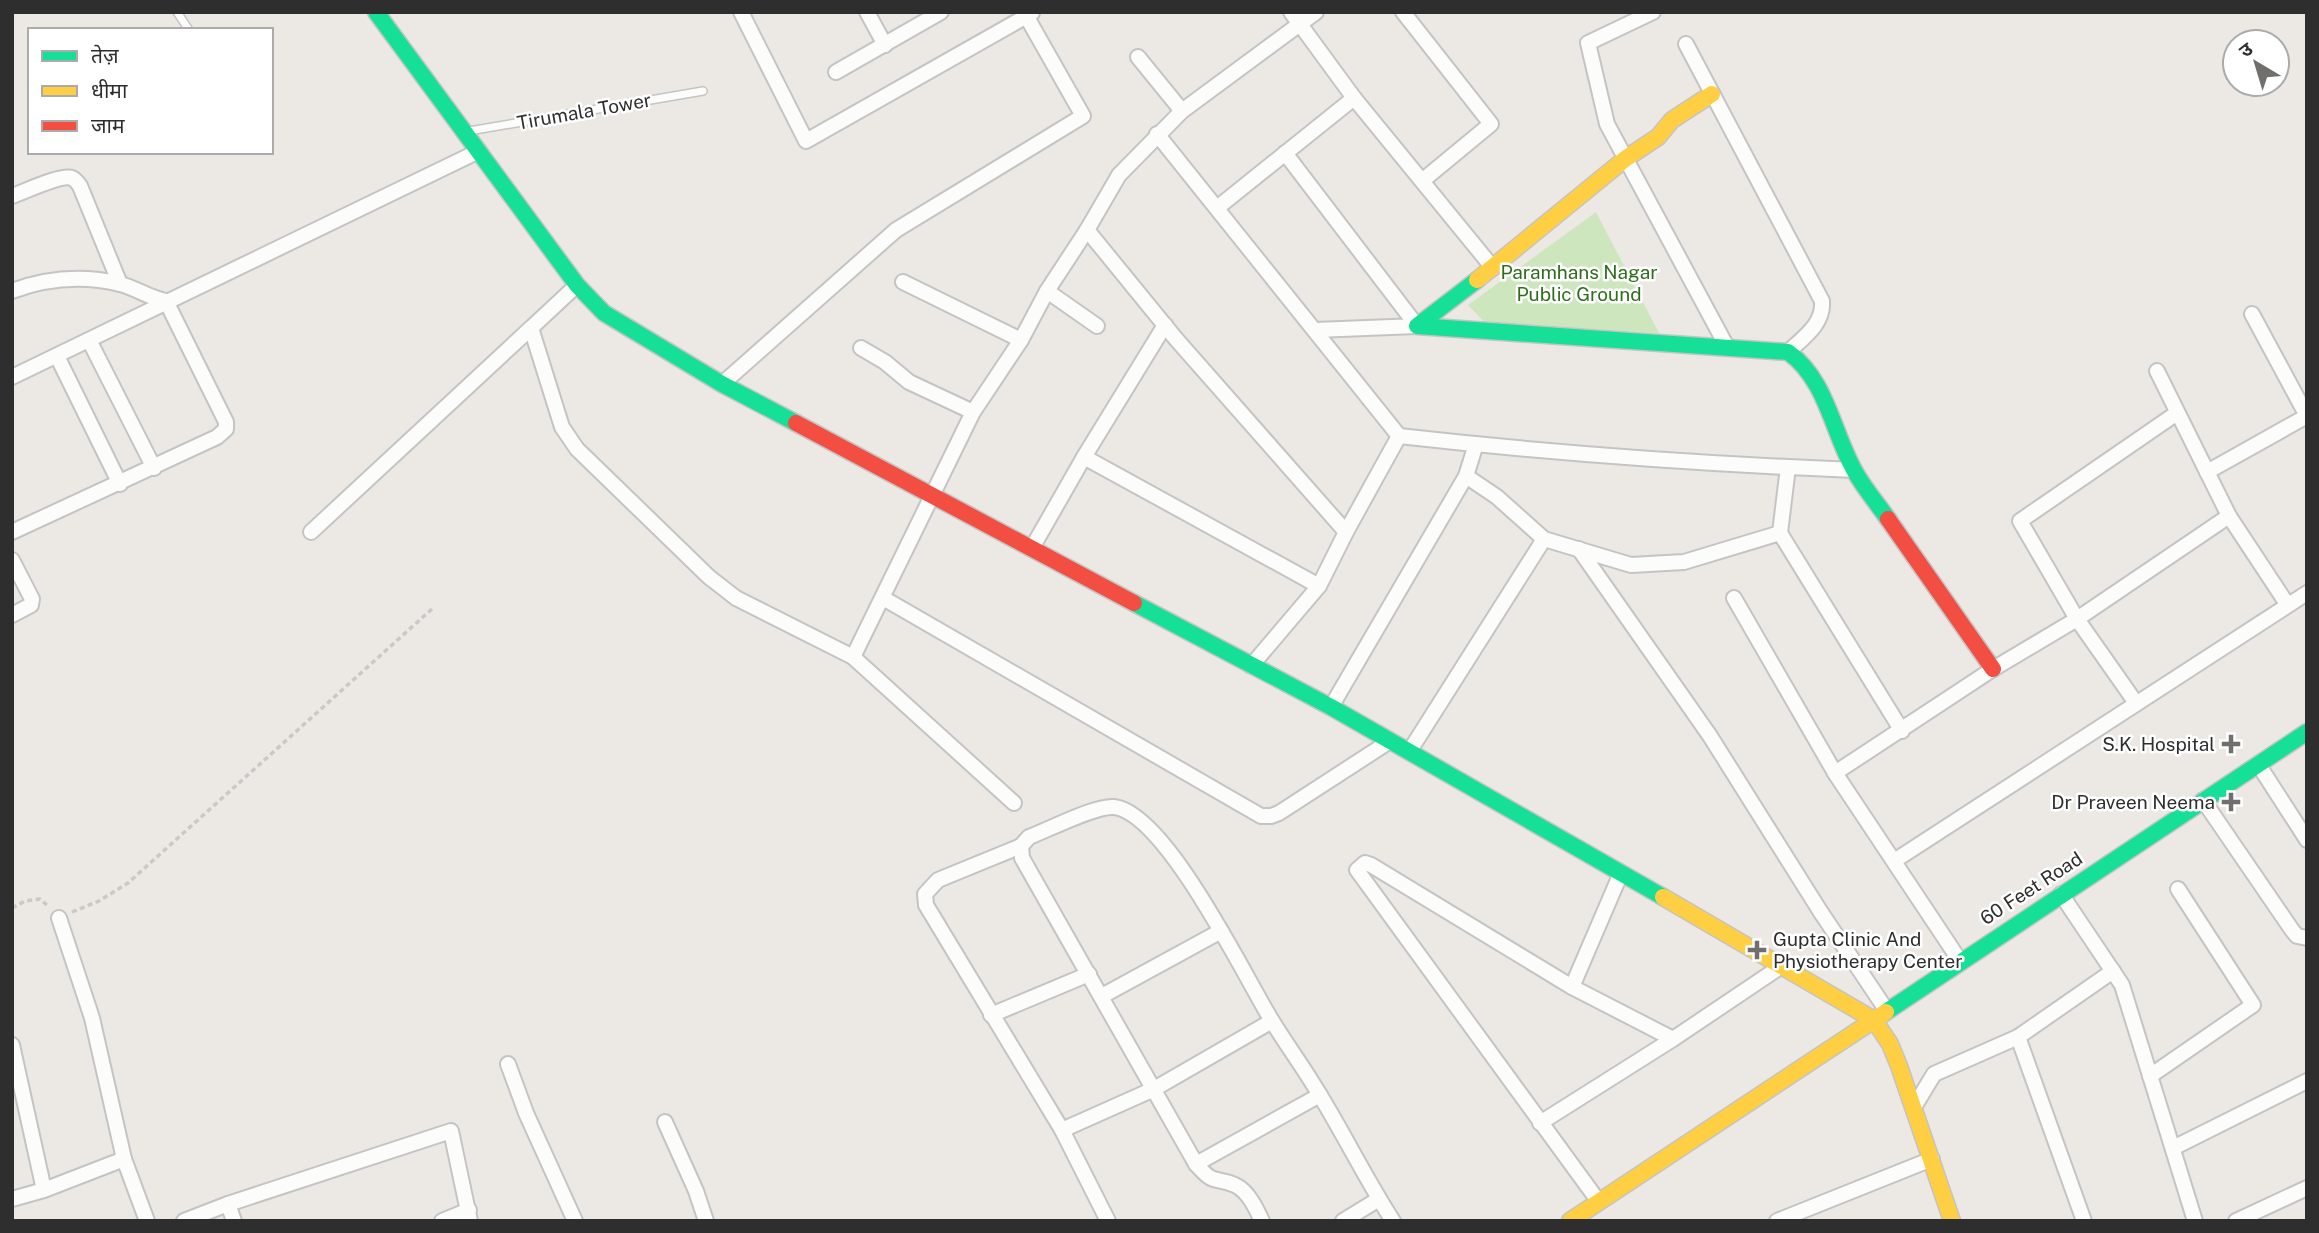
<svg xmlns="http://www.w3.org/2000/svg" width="2319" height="1233" font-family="'Public Sans','Noto Sans Devanagari',sans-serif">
<rect width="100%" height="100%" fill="#ece8e4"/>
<!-- green -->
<path fill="#cee6be" d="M1596,212L1659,333L1485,323L1468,305Z"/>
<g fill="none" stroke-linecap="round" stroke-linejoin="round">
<!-- lane casing -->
<g stroke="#c5c4c5" stroke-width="10">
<g id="lane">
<path d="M177,12L189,30"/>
<path d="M469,131L703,91"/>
</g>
</g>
<!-- street casing -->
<g stroke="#c5c4c5" stroke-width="18">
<g id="street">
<path d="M741,12L806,141L1032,13"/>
<path d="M867,12L885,45"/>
<path d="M1291,12L1354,98L1493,268"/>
<path d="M1403,12L1491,124L1422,181"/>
<path d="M1653,12L1588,43L1607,124L1727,347"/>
<path d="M1686,44L1822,301C1824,324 1803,338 1788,352"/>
<path d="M1138,57L1182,111"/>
<path d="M836,72L941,12"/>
<path d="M1157,134L1399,436L1346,532L1319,586L1251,666"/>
<path d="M1285,153L1417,326L1315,330"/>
<path d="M12,196C24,192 61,174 72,178C76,180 78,183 80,186L120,284"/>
<path d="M1217,208L1354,98"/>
<path d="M1087,230L1176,339L1346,532"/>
<path d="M903,282L1021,340"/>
<path d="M577,285L531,328L562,427L577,449L709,577L736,598L853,657L1014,803"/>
<path d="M12,291C47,278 83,275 120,284C136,288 149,298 166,301"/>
<path d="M1047,291L1097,326"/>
<path d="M89,340L154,468"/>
<path d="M861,348L885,362L909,382L973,412"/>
<path d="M57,356L120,484"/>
<path d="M2157,371L2229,516L2287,604"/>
<path d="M12,377L479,151"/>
<path d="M722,384L896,230L1083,116L1024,12"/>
<path d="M1399,436C1550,453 1702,464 1854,470"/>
<path d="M1084,457L1319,586"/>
<path d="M2207,472L2307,416L2252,314"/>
<path d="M1466,476L1497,497L1544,539L1631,565L1684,562L1780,533L1788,467"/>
<path d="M12,532L217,437L226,429V422L166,301"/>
<path d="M311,532L531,328"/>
<path d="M1780,533L1902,731"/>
<path d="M1032,548L1084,457L1165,325"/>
<path d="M1579,549L1710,736L1820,911L1887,1011"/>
<path d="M12,560L32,599L31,605L12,615"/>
<path d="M883,598L1261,816H1271L1279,813L1390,741"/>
<path d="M1734,598L1835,773L1960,961"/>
<path d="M853,657L973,412L1021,340L1047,291L1087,230L1119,175L1182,111L1316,12"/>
<path d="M2136,703L2077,619L2020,521L2177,413"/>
<path d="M1331,707L1466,476L1476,444"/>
<path d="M1409,752L1544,539"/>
<path d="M2258,764L2307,840"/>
<path d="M1835,773L1993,669L2077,619L2229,516"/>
<path d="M2203,800L2292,930L2297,936L2307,938"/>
<path d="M1021,846L938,880L925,894L926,905L1062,1130"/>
<path d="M1894,861L2307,593"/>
<path d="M2061,894L2122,985L2195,1221"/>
<path d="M1572,987L1621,873"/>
<path d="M1102,996L1221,931"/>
<path d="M991,1015L1089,974"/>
<path d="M2018,1037L2084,1221"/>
<path d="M12,1045L44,1190"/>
<path d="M508,1064L526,1113L575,1221"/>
<path d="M2150,1076L2253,1005L2178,889"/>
<path d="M1914,1107L1934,1074L2018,1037L2113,971"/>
<path d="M665,1122L696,1191L706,1221"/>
<path d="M1540,1123L1673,1039L1783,965"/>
<path d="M2173,1148L2307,1081"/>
<path d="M124,1159L147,1221"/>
<path d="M1196,1164L1320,1095"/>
<path d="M12,1199L44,1190L124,1159L92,1018L59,918"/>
<path d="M1599,1202L1357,870L1365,863L1371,865L1572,987L1673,1039"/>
<path d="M228,1204L234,1221"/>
<path d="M184,1221L228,1204L451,1131L470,1221"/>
<path d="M442,1221L469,1210"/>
<path d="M1108,1221L1062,1130L1154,1089L1272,1021"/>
<path d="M1262,1221C1256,1208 1248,1191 1235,1185C1213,1176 1215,1186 1196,1164L1022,858L1021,846L1029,837C1048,830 1096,805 1114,807C1166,813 1245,977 1272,1021C1288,1047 1306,1071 1321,1097C1346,1138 1367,1181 1393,1221"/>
<path d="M1343,1221L1379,1199"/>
<path d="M1777,1221L1932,1159"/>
<path d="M2236,1221L2307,1188"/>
</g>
</g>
<!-- fast casing -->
<g stroke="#c5c4c5" stroke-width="19">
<g id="fast">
<path d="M376,12L577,285L604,313L722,384L796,423"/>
<path d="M1477,280L1417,326L1788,352C1826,379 1832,430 1854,470C1863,487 1877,503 1888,519"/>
<path d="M1134,603L1331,707L1663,897"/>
<path d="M1886,1012L2307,732"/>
</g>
</g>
<!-- slow casing -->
<g stroke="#c5c4c5" stroke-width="19">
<g id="slow">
<path d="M1477,280L1625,159L1658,137L1672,120L1712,94"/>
<path d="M1663,897L1874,1020L1890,1044L1899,1066L1952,1221"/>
<path d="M1570,1221L1886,1012"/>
</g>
</g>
<!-- jam casing -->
<g stroke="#c5c4c5" stroke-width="19">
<g id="jam">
<path d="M796,423L1134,603"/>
<path d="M1888,519L1993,669"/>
</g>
</g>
<!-- path -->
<g stroke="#c9c9c8" stroke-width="3.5" stroke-dasharray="5 3.5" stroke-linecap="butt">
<path d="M12,908L25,901L40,899L49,907"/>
<path d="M72,912L99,901L128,883L433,608"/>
</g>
<!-- lane -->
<use href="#lane" stroke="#fcfcfb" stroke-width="7"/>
<!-- street -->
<use href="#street" stroke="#fcfcfb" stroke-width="14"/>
<!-- fast -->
<use href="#fast" stroke="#16e098" stroke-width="16"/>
<!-- slow -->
<use href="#slow" stroke="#ffcf43" stroke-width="16"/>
<!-- jam -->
<use href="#jam" stroke="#f24e42" stroke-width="16"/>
</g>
<!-- markers -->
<g fill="#706f6e" stroke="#fff" stroke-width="2.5">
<path d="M2227.5 733.5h7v7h7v7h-7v7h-7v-7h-7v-7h7z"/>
<path d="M2227.5 791.5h7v7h7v7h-7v7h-7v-7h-7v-7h7z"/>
<path d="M1753.5 939.5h7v7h7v7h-7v7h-7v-7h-7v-7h7z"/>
</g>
<g text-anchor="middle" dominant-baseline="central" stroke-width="5" stroke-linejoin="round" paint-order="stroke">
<!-- street labels -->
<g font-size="19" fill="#2e2e2e" stroke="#fff">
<text transform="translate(584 111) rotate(-10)">Tirumala Tower</text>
<text transform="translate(2031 888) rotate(-33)">60 Feet Road</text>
</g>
<!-- park labels -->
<g font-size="19" fill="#2c6e1b" stroke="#fff">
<text x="1579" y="272">Paramhans Nagar<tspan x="1579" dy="22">Public Ground</tspan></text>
</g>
<!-- poi labels -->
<g font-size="19" fill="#2e2e2e" stroke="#fff" text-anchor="end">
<text x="2215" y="744">S.K. Hospital</text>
<text x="2215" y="802">Dr Praveen Neema</text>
<text x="1773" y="939" text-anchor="start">Gupta Clinic And<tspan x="1773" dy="22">Physiotherapy Center</tspan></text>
</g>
</g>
<!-- border -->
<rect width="2319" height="1233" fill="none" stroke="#2e2e2e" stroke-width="28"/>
<!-- legend -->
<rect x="28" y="28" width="245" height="126" fill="#ffffff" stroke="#ababab" stroke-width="2"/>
<rect x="42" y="51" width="35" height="10" fill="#16e098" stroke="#ababab" stroke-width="2"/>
<text x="91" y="63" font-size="21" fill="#2e2e2e">तेज़</text>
<rect x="42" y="86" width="35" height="10" fill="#ffcf43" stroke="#ababab" stroke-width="2"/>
<text x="91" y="98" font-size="21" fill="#2e2e2e">धीमा</text>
<rect x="42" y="121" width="35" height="10" fill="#f24e42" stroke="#ababab" stroke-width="2"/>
<text x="91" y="133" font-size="21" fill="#2e2e2e">जाम</text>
<!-- north arrow -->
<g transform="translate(2256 63) rotate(322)"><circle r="33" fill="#ffffff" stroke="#ababab" stroke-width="2"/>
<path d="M0-5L12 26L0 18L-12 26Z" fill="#706f6e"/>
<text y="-10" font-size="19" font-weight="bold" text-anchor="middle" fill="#2e2e2e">उ</text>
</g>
</svg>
